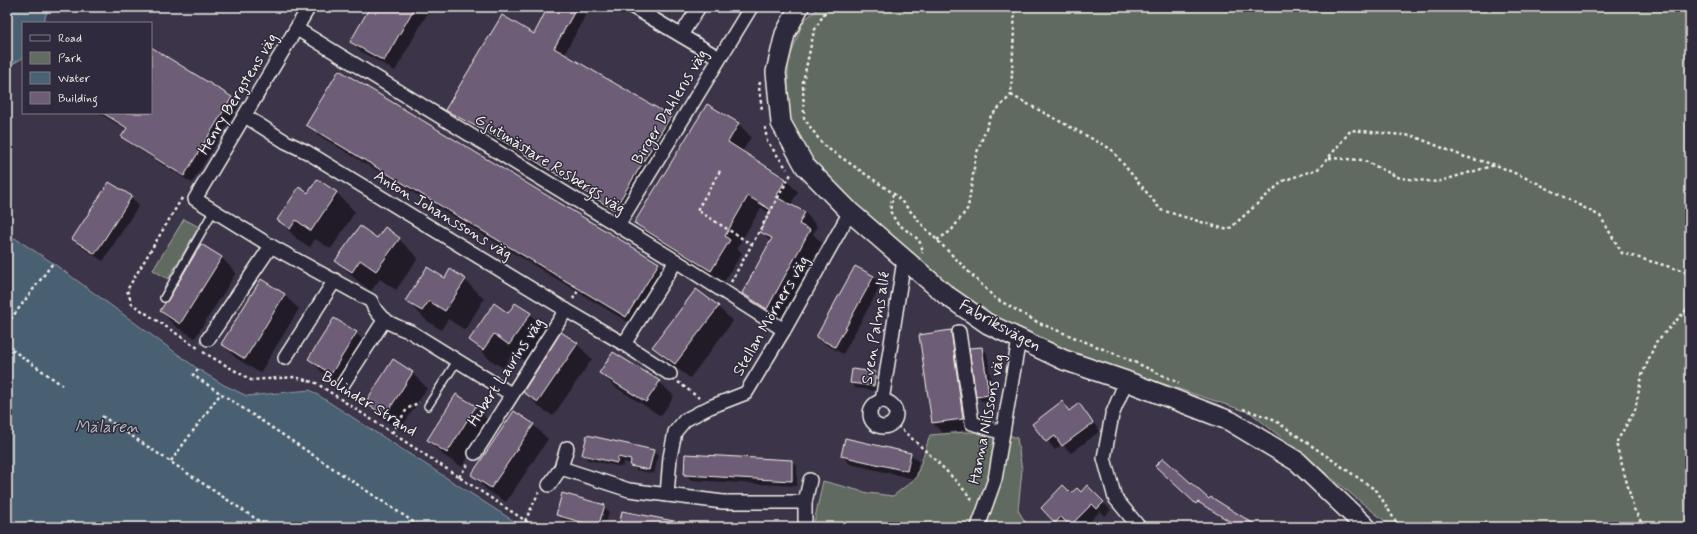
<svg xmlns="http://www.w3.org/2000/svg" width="1697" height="534" font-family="Mynerve,sans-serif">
<rect width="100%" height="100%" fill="#3c3449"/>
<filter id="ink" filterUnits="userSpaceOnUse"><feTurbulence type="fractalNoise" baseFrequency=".025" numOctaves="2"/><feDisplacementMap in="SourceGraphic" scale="8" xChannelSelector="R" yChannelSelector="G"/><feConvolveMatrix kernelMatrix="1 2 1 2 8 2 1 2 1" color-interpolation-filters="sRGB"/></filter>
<g filter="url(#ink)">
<!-- green -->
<g fill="#616b60" stroke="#aaaea4">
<path d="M820,7H1690V527H1392L1251,413L1059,349L945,291L820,170L788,121V63L803,21Z"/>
<path d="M184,219L199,227L168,279L153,270Z"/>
<path d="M966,432L1003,433L1017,438L1022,470L1018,510L1028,527H813L823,481L868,493L893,496L916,478L930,435Z"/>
</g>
<!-- water -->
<g fill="#496173" stroke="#8d9ba2">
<path d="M7,7H49L43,23H23V58L7,67Z"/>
<path d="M7,233L53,263L198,369L224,385L247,396L310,390L523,527H7Z"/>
</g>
<!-- shadow -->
<g fill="#0007">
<path d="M289,7H302L299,13Z"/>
<path d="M371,7H431L395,71L362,52L351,42Z"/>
<path d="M550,7H576L551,52L553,53L578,7H590L564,55L670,117L679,126L623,218L513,150L455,119L446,110L534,35Z"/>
<path d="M674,7H694L689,16Z"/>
<path d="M733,7H748L744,14Z"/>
<path d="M151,48L231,98L239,106L192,183L130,144L123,137L127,130L99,113H151Z"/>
<path d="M708,105L739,124L751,137L742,152L786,180L798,192L790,206L805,213L817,226L813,234L822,243L780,321L755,306L743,293L771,242L761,232L771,214L761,208L737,248L742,253L724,282L647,235L635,222Z"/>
<path d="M308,125L658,263L669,274L636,327L318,135Z"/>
<path d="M336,192L355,212L331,249L315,239L310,247L297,239L278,219L308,194Z"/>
<path d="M131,197L139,205L103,261L81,247L73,239Z"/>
<path d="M377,239H399L418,258L396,290L380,279L371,291L356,280L337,260Z"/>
<path d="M202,246L222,258L236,273L195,338L175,326L161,311L169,301Z"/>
<path d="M874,277L881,285L843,354L825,344L818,336Z"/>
<path d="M445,280H465L484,299L465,330L448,319L441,330L426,320L407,301Z"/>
<path d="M284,295L299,309L260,373L236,358L222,344Z"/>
<path d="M718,307L733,321L690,378L668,362L653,347Z"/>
<path d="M530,314L549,333L528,363L513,353L503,368L489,359L470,339L508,315Z"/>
<path d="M335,319L356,333L371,348L346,387L324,374L310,359Z"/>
<path d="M951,331L961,342L973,429L943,433L932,423Z"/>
<path d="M577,344L592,359L553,416L539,407L525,392Z"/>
<path d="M982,348L987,353L994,400L982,401L977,396Z"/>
<path d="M394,361L412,373L427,388L400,430L381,418L366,403Z"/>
<path d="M852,370L876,373L881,378L879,391L856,388L851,383Z"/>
<path d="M601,373L659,382L674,396L661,416L615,387Z"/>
<path d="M456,395L475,407L490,422L462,467L443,455L428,440Z"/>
<path d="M1062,403L1070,411L1079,405L1100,431L1071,453L1062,444L1055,450L1034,424Z"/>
<path d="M533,425L548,439L506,502L487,490L472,475Z"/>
<path d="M653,451L658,456L654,474L636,470L631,464L624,462L622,467L588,460L583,455Z"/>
<path d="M911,454L919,462L915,479L850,464L842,456Z"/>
<path d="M686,455L792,461L797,466V486L691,480L686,474Z"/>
<path d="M1087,487L1111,510L1105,516L1100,511L1085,527H1073L1070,524L1067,527H1061L1042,508L1081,493Z"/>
<path d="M604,506L609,512L605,527H588L562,519L557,514Z"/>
<path d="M683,522L744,527V523L786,522L791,527H683Z"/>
</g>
<!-- building -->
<g fill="#6e5d77" stroke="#f4f1e8">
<path d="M370,7H415L384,61L350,42Z"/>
<path d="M548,7H577L554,48L671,116L614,210L503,141L445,110L502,15L534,34Z"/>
<path d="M151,47L232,97L184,176L121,137L127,128L103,113H151Z"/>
<path d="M339,70L659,263L626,317L306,125Z"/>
<path d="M707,104L739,123L728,142L786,179L776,197L805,212L799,224L810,230L767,309L742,293L772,238L760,232L771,210L748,196L725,236L730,240L711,271L634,223Z"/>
<path d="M317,179L337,192L311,231L296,220L290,229L277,220L299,187L308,193Z"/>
<path d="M109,182L132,196L95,254L72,239Z"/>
<path d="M360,226L377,238L385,227L400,238L376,271L360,260L352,272L335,261Z"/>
<path d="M201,244L222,257L180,324L160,311L165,303L168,300Z"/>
<path d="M855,266L874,276L835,347L816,337Z"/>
<path d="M427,267L445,278L450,269L466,279L445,311L429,301L422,311L405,301Z"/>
<path d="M261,279L285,294L245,359L221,344Z"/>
<path d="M696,289L719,306L675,364L652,347Z"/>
<path d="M494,303L508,313L515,303L531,313L509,345L494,334L483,350L469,340Z"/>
<path d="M334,318L357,332L331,374L308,359Z"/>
<path d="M951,330L963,419L932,423L919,335Z"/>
<path d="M561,332L578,343L538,402L523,392Z"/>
<path d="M982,347L989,395L976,397L969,348Z"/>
<path d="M613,352L660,381L646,402L599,373Z"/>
<path d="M393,359L413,372L385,416L365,403Z"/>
<path d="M852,369L876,372L874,386L850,383Z"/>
<path d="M456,394L476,406L447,453L427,440Z"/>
<path d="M1062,401L1069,411L1079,403L1093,423L1062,446L1055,436L1046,442L1032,424Z"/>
<path d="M514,411L534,424L491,488L471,475Z"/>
<path d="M587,435L654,450L649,470L630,466L631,460L618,457L617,463L582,455Z"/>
<path d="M845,438L911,453L907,471L841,456Z"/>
<path d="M685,454L792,460V481L684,475Z"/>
<path d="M1163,458L1209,499L1211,497L1259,527H1239L1198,502L1196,504L1155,466Z"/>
<path d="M1063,485L1071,493L1077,488L1081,492L1087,485L1104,502L1097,509L1092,504L1070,526L1061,517L1055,523L1041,508Z"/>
<path d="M562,493L605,505L598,527L556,515Z"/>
<path d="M622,511L679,522L678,527H619Z"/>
</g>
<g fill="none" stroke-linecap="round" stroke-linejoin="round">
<!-- lane casing -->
<g stroke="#f4f1e8" stroke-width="10">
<g id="lane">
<path d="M164,298L214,210"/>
<path d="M428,406L457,361"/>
</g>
</g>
<!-- street casing -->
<g stroke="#f4f1e8" stroke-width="16">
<g id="street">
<path d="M309,7L195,199L271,246L371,301C378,320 392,325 411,332L511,394"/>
<path d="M633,7L719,58"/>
<path d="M297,29L676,261L784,330"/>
<path d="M681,35L699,7"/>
<path d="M245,116L286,142L307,152L566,310L624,344L670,374"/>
<path d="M618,225L751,7"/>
<path d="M959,332L972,423L1003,433"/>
<path d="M208,339L271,246"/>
<path d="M624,344L676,261"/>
<path d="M285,358L335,280"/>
<path d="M1126,381L1112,415L1104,458L1115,498L1139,527"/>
<path d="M343,384L385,319"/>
<circle cx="883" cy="414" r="13"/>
<path d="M882,401L904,260"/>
<path d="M475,453L566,310"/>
<path d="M561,468L629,490L723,502H805"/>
<path d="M549,485L561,468L567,448"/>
<path d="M667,495L670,457L675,432L685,420L710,407L746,393L784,330L850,212"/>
<path d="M805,520V502L810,480"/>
<path d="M978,527L995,479L1019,339"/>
</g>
</g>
<!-- secondary casing -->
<g stroke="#f4f1e8" stroke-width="22">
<path id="secondary" d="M799,7L785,34L776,72L781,123L805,166L850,212L946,295L988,324L1064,360L1126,381L1230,421L1298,462L1366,527"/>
</g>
<!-- path -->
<g stroke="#f4f1e8" stroke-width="2.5" stroke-dasharray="3 3" stroke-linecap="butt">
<path d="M828,7L814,31L803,82L804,118L823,145L893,193L904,204L926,229L995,298L1039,323L1130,360L1179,383"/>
<path d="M760,82L759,87L762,110"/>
<path d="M1011,95L1111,149L1161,210L1228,230L1283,181L1320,168L1351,130L1413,136L1465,157L1496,165L1535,182L1600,216L1622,253L1684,271L1690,277"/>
<path d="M765,127L767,141L787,169"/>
<path d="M1329,158L1363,160L1400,178L1437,182L1495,165"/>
<path d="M720,171L697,210L751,244"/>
<path d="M893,194L890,211L897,223L919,240L923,251L922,253"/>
<path d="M182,198L127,290L132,304L198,348"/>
<path d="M937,240L951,231L968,208L976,155L991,116L1011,95L1015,7"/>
<path d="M731,282L791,174"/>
<path d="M573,299L579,289"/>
<path d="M7,324L53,263"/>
<path d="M7,346L62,385"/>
<path d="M203,352L251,380L295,377L316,383L535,527"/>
<path d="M198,369L193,375L421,527"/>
<path d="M678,382L699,398"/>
<path d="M1243,409L1273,419L1377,491L1399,527"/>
<path d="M102,416L268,527"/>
<path d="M893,422C922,447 950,472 974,502"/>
<path d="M392,433L407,409L419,402"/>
<path d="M171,461L221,393"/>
<path d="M459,477L469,463"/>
<path d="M525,521L539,492"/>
<path d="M1644,527L1634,509L1616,443L1635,410L1642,375L1656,342L1690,306"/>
</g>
<!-- lane -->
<use href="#lane" stroke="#2f2a3d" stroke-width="7"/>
<!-- street -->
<use href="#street" stroke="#2f2a3d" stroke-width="13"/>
<!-- secondary -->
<use href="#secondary" stroke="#2f2a3d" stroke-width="19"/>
</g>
</g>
<g text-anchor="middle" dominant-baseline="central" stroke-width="3" stroke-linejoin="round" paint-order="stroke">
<!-- street labels -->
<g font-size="16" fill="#f4f1e8" stroke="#2f2a3d">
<text transform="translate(238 94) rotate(-59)">Henry Bergstens väg</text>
<text transform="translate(670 107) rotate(-59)">Birger Dahlerus väg</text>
<text transform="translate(550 164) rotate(32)">Gjutmästare Rosbergs väg</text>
<text transform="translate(443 215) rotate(31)">Anton Johanssons väg</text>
<text transform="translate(771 316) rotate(-60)">Stellan Mörners väg</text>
<text transform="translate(1000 326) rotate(29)">Fabriksvägen</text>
<text transform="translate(876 328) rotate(-81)">Sven Palms allé</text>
<text transform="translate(506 372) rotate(-57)">Hubert Laurins väg</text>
<text transform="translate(369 404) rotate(32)">Bolinder Strand</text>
<text transform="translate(987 419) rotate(-79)">Hanna Nilssons väg</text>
</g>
<!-- water labels -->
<g font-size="17" font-style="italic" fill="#b0b7b9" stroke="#2f2a3d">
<text x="107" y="427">Mälaren</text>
</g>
</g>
<!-- margin -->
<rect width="1697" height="534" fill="none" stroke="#2f2a3d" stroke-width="24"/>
<rect x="12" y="12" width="1673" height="510" fill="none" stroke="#f4f1e8" stroke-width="1.5" filter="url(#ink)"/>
<!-- legend -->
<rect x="22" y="22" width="130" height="92" fill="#2f2a3d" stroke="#7e7a81"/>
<rect x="30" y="35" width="20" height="6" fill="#2f2a3d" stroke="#7e7a81"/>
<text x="58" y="42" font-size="12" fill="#f4f1e8">Road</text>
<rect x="30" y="52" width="20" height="12" fill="#616b60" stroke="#7e7a81"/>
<text x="58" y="62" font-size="12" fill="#f4f1e8">Park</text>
<rect x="30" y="72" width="20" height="12" fill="#496173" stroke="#7e7a81"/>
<text x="58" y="82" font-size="12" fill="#f4f1e8">Water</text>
<rect x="30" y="92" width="20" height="12" fill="#6e5d77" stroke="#7e7a81"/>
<text x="58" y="102" font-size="12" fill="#f4f1e8">Building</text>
</svg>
